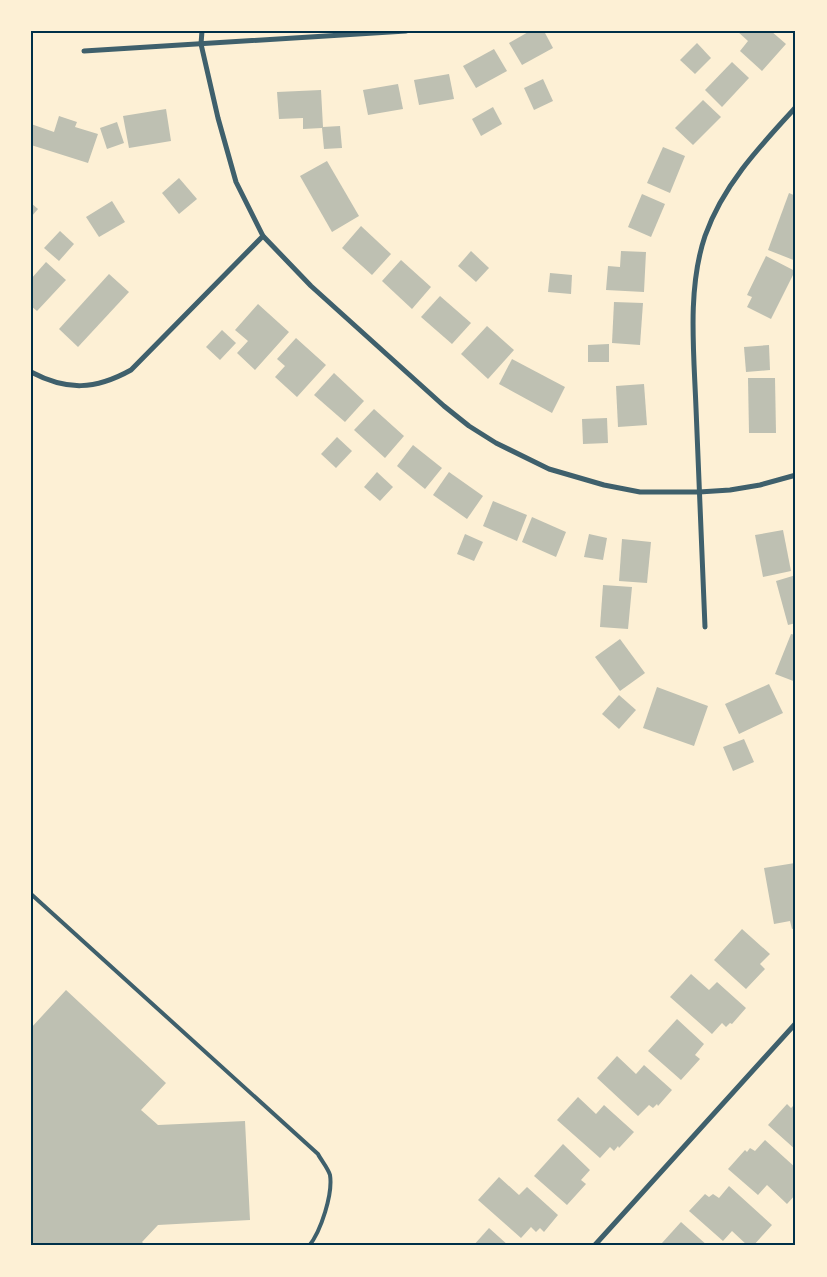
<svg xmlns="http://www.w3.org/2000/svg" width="827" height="1277" font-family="'Noto Serif',serif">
<rect width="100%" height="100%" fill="#fdf0d5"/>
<!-- building -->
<g fill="#bec0b2">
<path d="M530,31H544L553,48L522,65L509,43Z"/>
<path d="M737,31H771L786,44L762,71L740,51L748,41Z"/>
<path d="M697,43L711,58L695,74L680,60Z"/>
<path d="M494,49L507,71L476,88L463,66Z"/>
<path d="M732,62L749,78L722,107L705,90Z"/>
<path d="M449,74L454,99L419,105L414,80Z"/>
<path d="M543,79L553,101L534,110L524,88Z"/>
<path d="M398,84L403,109L368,115L363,90Z"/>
<path d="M321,90L323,127L340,126L342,148L324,149L322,128L303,129V118L279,119L277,92Z"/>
<path d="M703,100L721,117L693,145L675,128Z"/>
<path d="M493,107L502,124L481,136L472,119Z"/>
<path d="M166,109L171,141L129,148L123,116Z"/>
<path d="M59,116L77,122L75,127L98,134L88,163L31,145V124L54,132Z"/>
<path d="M117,122L124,143L107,149L100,128Z"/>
<path d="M663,147L685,156L670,193L647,183Z"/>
<path d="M327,161L359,216L332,232L300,176Z"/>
<path d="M179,178L197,199L179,214L162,193Z"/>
<path d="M789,193L796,196V261L768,250Z"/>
<path d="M642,194L665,204L651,237L628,227Z"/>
<path d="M112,201L125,222L99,237L86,217Z"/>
<path d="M31,203L38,209L31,217Z"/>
<path d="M361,226L391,254L372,275L342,248Z"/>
<path d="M60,231L74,244L59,261L44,248Z"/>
<path d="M471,251L489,268L476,282L458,266Z"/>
<path d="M621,251L646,252L644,292L606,290L608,266L620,267Z"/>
<path d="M766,256L795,271L771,319L747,307L752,297L747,295Z"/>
<path d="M401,260L431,287L412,309L382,281Z"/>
<path d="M46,262L66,280L37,311L31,306V279Z"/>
<path d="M550,273L572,275L571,294L548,292Z"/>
<path d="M109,274L129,292L78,347L59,329Z"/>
<path d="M440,296L471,323L452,344L421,317Z"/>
<path d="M614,302L643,303L640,345L612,343Z"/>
<path d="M258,304L289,332L255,370L237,353L248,341L235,330Z"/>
<path d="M487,326L514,350L488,379L461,354Z"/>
<path d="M222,330L236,343L220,360L206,347Z"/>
<path d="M296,338L326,365L297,397L275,377L285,366L277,359Z"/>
<path d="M609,344V362H588V345Z"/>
<path d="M769,345L770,370L746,372L744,347Z"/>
<path d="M512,359L565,387L552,413L499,384Z"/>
<path d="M334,373L364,401L345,422L314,395Z"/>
<path d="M748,378H775L776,433H749Z"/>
<path d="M644,384L647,425L618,427L616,386Z"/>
<path d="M374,409L404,436L385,458L354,430Z"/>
<path d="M607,418L608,443L583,444L582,419Z"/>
<path d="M337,437L352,451L336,468L321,454Z"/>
<path d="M413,445L442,468L425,489L397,466Z"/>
<path d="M377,472L393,487L380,501L364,487Z"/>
<path d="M449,472L483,496L467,519L433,495Z"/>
<path d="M493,501L527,515L517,541L483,526Z"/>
<path d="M532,517L566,532L556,557L522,542Z"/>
<path d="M783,530L791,571L763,577L755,535Z"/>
<path d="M465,534L483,542L474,561L457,554Z"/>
<path d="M589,534L607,538L603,560L584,557Z"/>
<path d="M622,539L651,542L647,583L619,581Z"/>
<path d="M796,575V623L788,625L776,581Z"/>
<path d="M603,585L632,587L628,629L600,627Z"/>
<path d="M791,634L796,635V682L775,674Z"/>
<path d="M620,639L645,673L620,691L595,657Z"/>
<path d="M769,684L783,713L739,734L725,704Z"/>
<path d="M657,687L708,706L694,746L643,728Z"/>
<path d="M619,695L636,710L619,729L602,714Z"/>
<path d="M744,739L754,762L733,771L723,747Z"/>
<path d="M795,863L796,928L792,929L790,921L774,924L764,868Z"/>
<path d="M742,929L770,954L760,964L765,969L746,989L714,960Z"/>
<path d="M691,974L709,990L717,982L746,1008L732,1024L730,1023L726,1027L722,1023L712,1034L670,997Z"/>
<path d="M66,990L166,1083L141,1110L158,1125L245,1121L250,1220L158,1225L142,1242L146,1246H31V1028Z"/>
<path d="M677,1019L704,1044L695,1055L700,1059L681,1080L648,1051Z"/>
<path d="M617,1056L636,1074L644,1065L672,1090L658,1106L657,1104L653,1108L649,1105L638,1116L597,1078Z"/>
<path d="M578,1097L596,1114L604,1105L634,1132L619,1148L618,1146L614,1151L610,1147L600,1158L557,1120Z"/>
<path d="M796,1103V1150L768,1125L787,1104L791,1108Z"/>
<path d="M765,1140L796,1168V1194L787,1204L767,1185L758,1195L728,1169L745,1150L747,1152L750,1148L755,1151Z"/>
<path d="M563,1144L590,1170L581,1180L586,1184L567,1205L534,1176Z"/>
<path d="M499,1177L519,1195L527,1187L558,1215L544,1232L540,1228L536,1232L531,1227L521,1238L478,1200Z"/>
<path d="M729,1186L772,1225L753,1246H748L732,1231L723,1241L689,1211L705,1194L709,1197L713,1194L719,1198Z"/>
<path d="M681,1222L708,1246H665L662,1243Z"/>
<path d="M489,1228L509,1246H473Z"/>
</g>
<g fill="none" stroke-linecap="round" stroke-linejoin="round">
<!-- service -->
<path stroke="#3f606c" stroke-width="4" d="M31,894L318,1154C321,1160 328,1168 330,1175C333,1194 321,1231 309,1246"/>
<!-- minor -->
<g stroke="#3f606c" stroke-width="5">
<path d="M202,31L201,44L218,118L236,182L263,236L311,286L444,406L469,426L496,443L549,469L604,485L640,492H699L730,490L760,485L796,475"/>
<path d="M84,51L406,31"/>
<path d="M31,372C67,391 95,390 131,370L263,236"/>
<path d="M705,627C702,554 699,481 696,408C694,353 687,289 705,236C723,185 760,146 796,107"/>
<path d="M594,1246L796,1023"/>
</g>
</g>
<!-- border -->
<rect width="827" height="1277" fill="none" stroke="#fdf0d5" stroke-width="65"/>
<rect x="32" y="32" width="762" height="1212" fill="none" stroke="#003049" stroke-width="2"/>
</svg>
